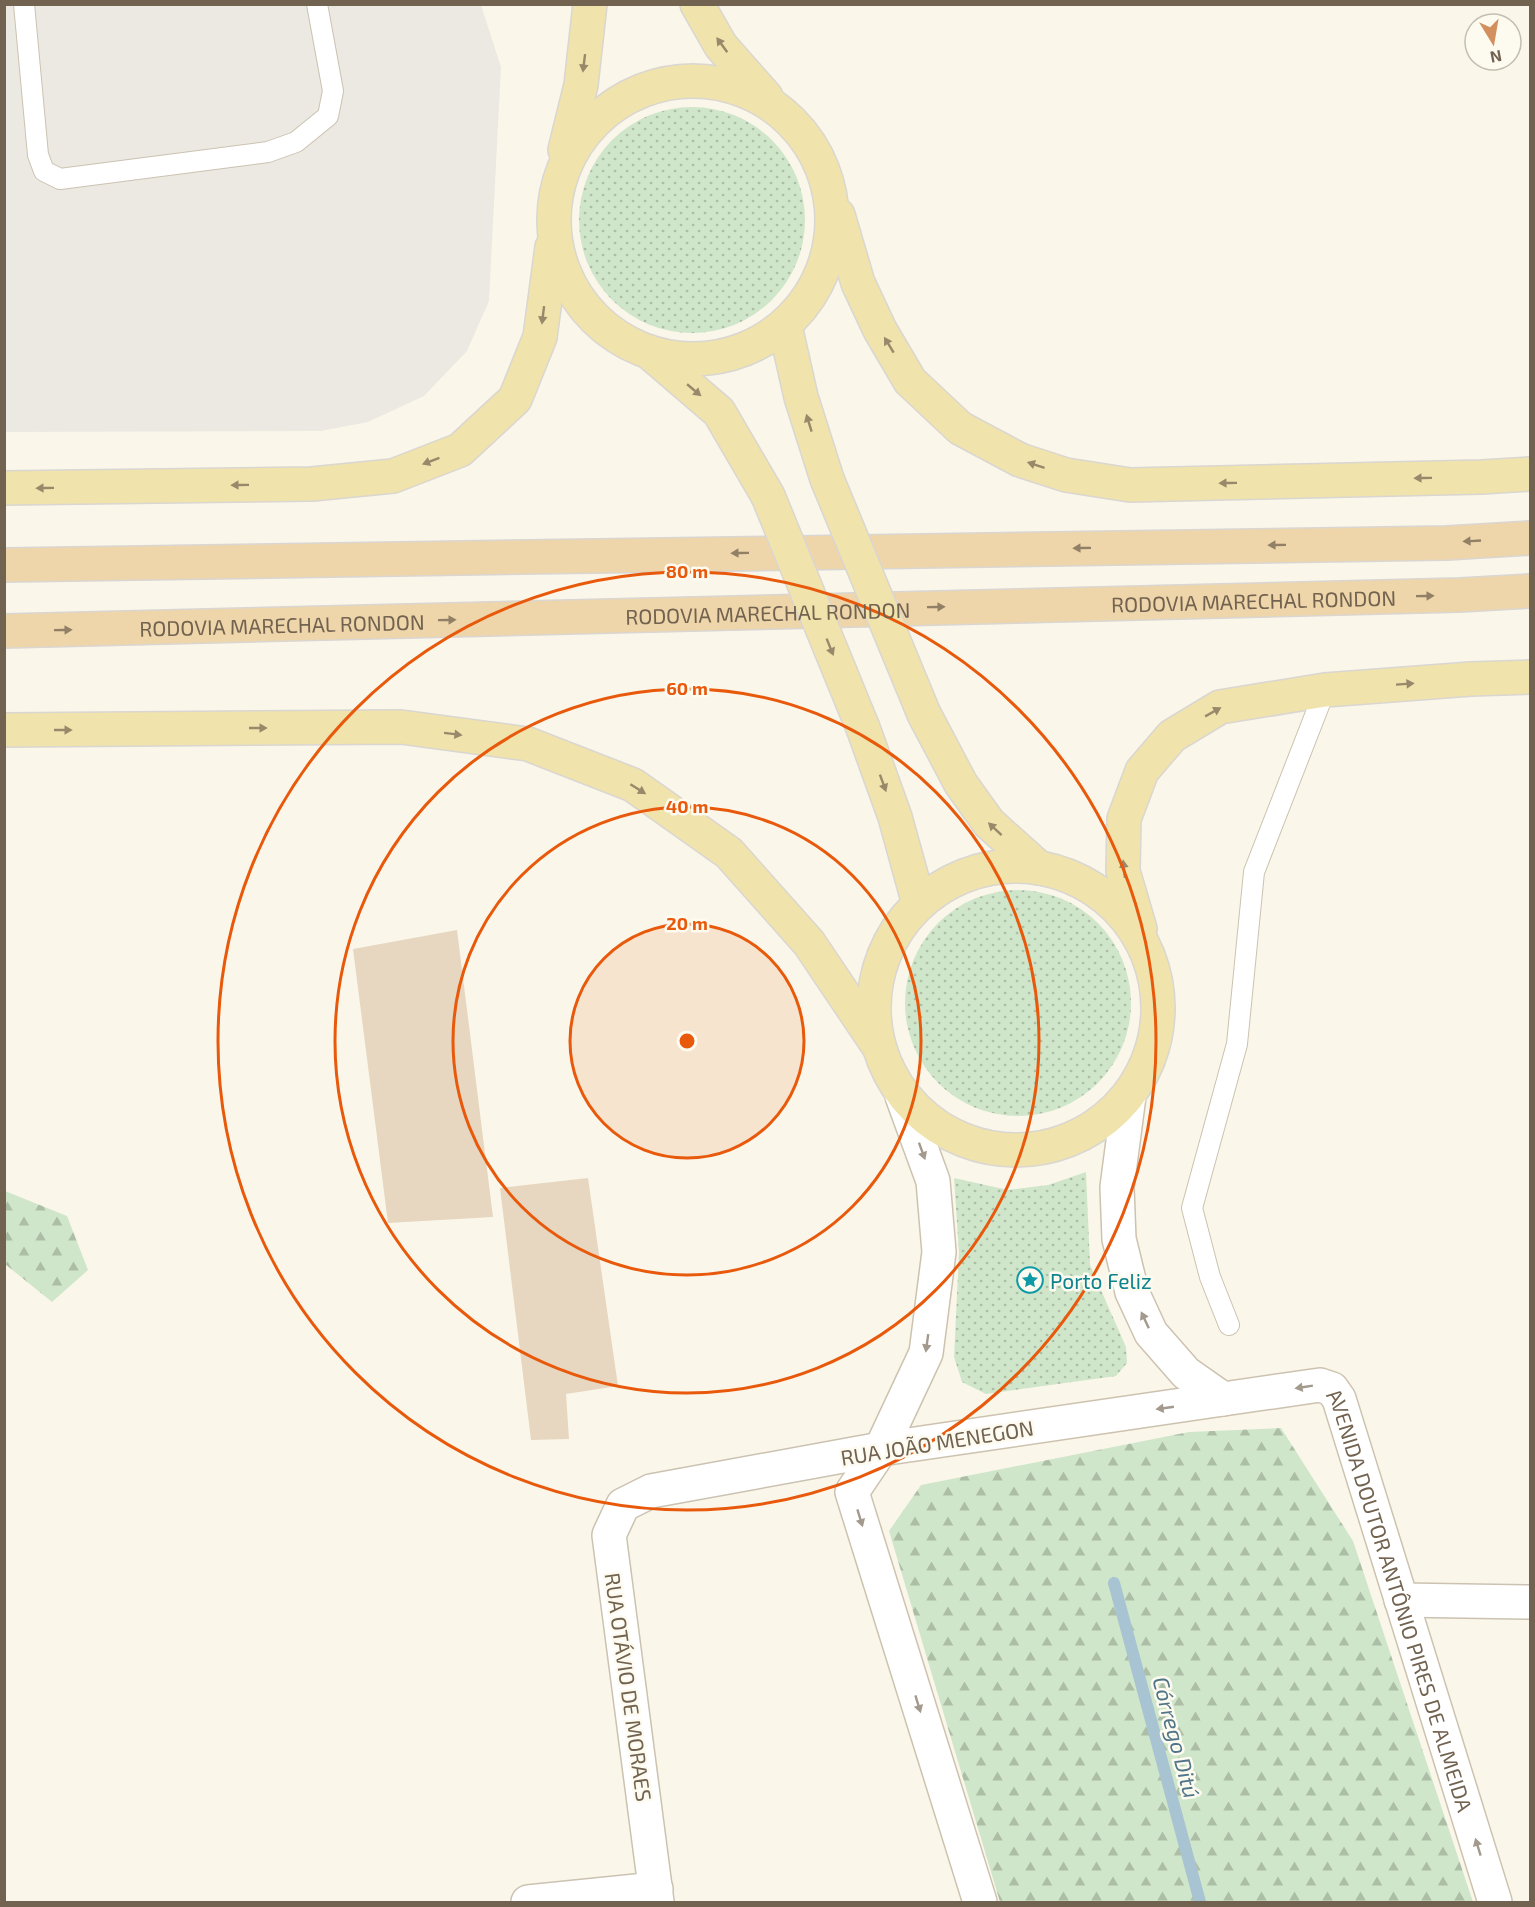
<svg xmlns="http://www.w3.org/2000/svg" width="1535" height="1907" font-family="'Exo 2',sans-serif">
<defs>
<pattern id="forest-firs" width="22" height="20" patternUnits="userSpaceOnUse" patternTransform="scale(1.5)"><rect width="22" height="20" fill="#d0e6ca"/><path d="M5 1l3.5 6h-7zM16 11l3.5 6h-7z" fill="#adbea6"/></pattern>
<pattern id="park-dots" width="8" height="8" patternUnits="userSpaceOnUse" patternTransform="scale(1.5)"><rect width="8" height="8" fill="#d0e6ca"/><path d="M2 2h.1M6 6h.1" fill="none" stroke="#adbea6" stroke-width="1.8" stroke-linecap="round"/></pattern>
</defs>
<rect width="100%" height="100%" fill="#faf7ea"/>
<!-- industrial -->
<path fill="#ece9e2" d="M4,5H481L501,67L489,301L467,351L424,396L368,422L321,431L5,432Z"/>
<!-- forest -->
<g fill="url(#forest-firs)">
<path d="M5,1191L67,1216L88,1270L52,1302L5,1264Z"/>
<path d="M1281,1428L1353,1541L1473,1902H1000L889,1531L921,1485L1189,1432Z"/>
</g>
<!-- park -->
<g fill="url(#park-dots)">
<circle cx="692" cy="220" r="113"/>
<circle cx="1018" cy="1003" r="113"/>
<path d="M1086,1172L1090,1265L1126,1347L1127,1363L1116,1376L986,1394L962,1382L954,1357L959,1253L954,1178L1008,1190L1048,1185Z"/>
</g>
<g fill="none" stroke-linecap="round" stroke-linejoin="round">
<!-- stream -->
<path stroke="#a8c4d2" stroke-width="12" d="M1114,1583L1200,1902"/>
</g>
<!-- building -->
<g fill="#e7d7c0">
<path d="M457,930L493,1217L388,1223L353,949Z"/>
<path d="M588,1178L618,1386L566,1394L569,1439L531,1440L500,1188Z"/>
</g>
<g fill="none" stroke-linecap="round" stroke-linejoin="round">
<!-- service casing -->
<g stroke="#cbc2b1" stroke-width="22">
<g id="service">
<path d="M24,4L38,155L44,171L60,179L268,152L296,142L328,116L333,91L317,4"/>
<path d="M1229,1325L1210,1277L1192,1208L1237,1044L1254,872L1325,690"/>
</g>
</g>
<!-- minor casing -->
<g stroke="#cbc2b1" stroke-width="36">
<g id="minor">
<path d="M1401,1600L1530,1602"/>
<path d="M528,1902L656,1889"/>
<path d="M657,1902L609,1535L623,1505L651,1491L881,1449"/>
</g>
</g>
<!-- secondary casing -->
<g stroke="#cdc2af" stroke-width="36">
<g id="secondary">
<path d="M902,1096L933,1181L939,1252L926,1353L881,1449L852,1492L980,1902"/>
<path id="s1" d="M1129,1096L1117,1187L1119,1239L1132,1292L1151,1333L1186,1373L1223,1399L1320,1385L1332,1389L1339,1399L1495,1902"/>
<path d="M881,1449L1223,1399"/>
</g>
</g>
<!-- primary casing -->
<g stroke="#dad6d2" stroke-width="36">
<g id="primary">
<path d="M697,4L721,46L766,97"/>
<circle cx="693" cy="220" r="139"/>
<path d="M565,150L581,85L590,4"/>
<path d="M838,215L858,283L880,330L910,381L960,428L1020,460L1066,475L1130,485L1482,477L1530,474"/>
<path d="M785,326L801,397L827,479"/>
<path d="M649,352L719,412L768,496"/>
<path d="M4,488L312,484L393,476L460,450L515,399L540,337L552,247"/>
<path d="M924,714L961,784L989,823L1039,868"/>
<path d="M863,728L895,817L919,904"/>
<path d="M4,730L401,727L528,744L633,785L729,853L809,943L879,1047"/>
<circle cx="1016" cy="1008" r="142"/>
<path d="M1140,929L1123,871L1124,819L1142,771L1172,736L1220,707L1325,690L1471,679L1530,677"/>
</g>
</g>
<!-- trunk casing -->
<g stroke="#dad6d2" stroke-width="36">
<g id="trunk">
<path d="M4,565L1447,543L1530,538"/>
<path id="s2" d="M4,631L1460,595L1530,591"/>
</g>
</g>
<!-- service -->
<use href="#service" stroke="#fff" stroke-width="20"/>
<!-- minor -->
<use href="#minor" stroke="#fff" stroke-width="33"/>
<!-- secondary -->
<use href="#secondary" stroke="#fff" stroke-width="33"/>
<!-- primary -->
<use href="#primary" stroke="#f0e3ab" stroke-width="33"/>
<!-- trunk -->
<use href="#trunk" stroke="#eed5aa" stroke-width="33"/>
<!-- primary-bridge casing -->
<g stroke="#dad6d2" stroke-width="36" stroke-linecap="butt">
<g id="primary-bridge">
<path d="M827,479L924,714"/>
<path d="M768,496L863,728"/>
</g>
</g>
<!-- primary-bridge -->
<use href="#primary-bridge" stroke="#f0e3ab" stroke-width="33"/>
</g>
<!-- one-way arrows -->
<defs><path id="oneway-solid" d="M-6-.8H1V-3.2L6.5 0L1 3.2V.8H-6Z" transform="scale(1.5)"/></defs>
<g fill="#98896b">
<use href="#oneway-solid" transform="translate(722 45) rotate(-126)"/>
<use href="#oneway-solid" transform="translate(584 63) rotate(97)"/>
<use href="#oneway-solid" transform="translate(543 315) rotate(97)"/>
<use href="#oneway-solid" transform="translate(889 345) rotate(-121)"/>
<use href="#oneway-solid" transform="translate(694 390) rotate(40)"/>
<use href="#oneway-solid" transform="translate(809 423) rotate(-107)"/>
<use href="#oneway-solid" transform="translate(431 461) rotate(159)"/>
<use href="#oneway-solid" transform="translate(1036 465) rotate(-162)"/>
<use href="#oneway-solid" transform="translate(1423 478) rotate(179)"/>
<use href="#oneway-solid" transform="translate(1228 483) rotate(179)"/>
<use href="#oneway-solid" transform="translate(240 485) rotate(179)"/>
<use href="#oneway-solid" transform="translate(45 488) rotate(179)"/>
<use href="#oneway-solid" transform="translate(830 647) rotate(68)"/>
<use href="#oneway-solid" transform="translate(1405 684) rotate(-4)"/>
<use href="#oneway-solid" transform="translate(1213 712) rotate(-29)"/>
<use href="#oneway-solid" transform="translate(258 728)"/>
<use href="#oneway-solid" transform="translate(63 730)"/>
<use href="#oneway-solid" transform="translate(453 734) rotate(7)"/>
<use href="#oneway-solid" transform="translate(883 783) rotate(70)"/>
<use href="#oneway-solid" transform="translate(638 789) rotate(32)"/>
<use href="#oneway-solid" transform="translate(995 829) rotate(-137)"/>
<use href="#oneway-solid" transform="translate(1124 869) rotate(-96)"/>
</g>
<g fill="#918066">
<use href="#oneway-solid" transform="translate(1472 541) rotate(177)"/>
<use href="#oneway-solid" transform="translate(1277 545) rotate(179)"/>
<use href="#oneway-solid" transform="translate(1082 548) rotate(179)"/>
<use href="#oneway-solid" transform="translate(740 553) rotate(179)"/>
<use href="#oneway-solid" transform="translate(1425 596) rotate(-1)"/>
<use href="#oneway-solid" transform="translate(936 607) rotate(-1)"/>
<use href="#oneway-solid" transform="translate(447 620) rotate(-1)"/>
<use href="#oneway-solid" transform="translate(63 630) rotate(-1)"/>
</g>
<g fill="#a39a8d">
<use href="#oneway-solid" transform="translate(922 1151) rotate(70)"/>
<use href="#oneway-solid" transform="translate(1145 1320) rotate(-115)"/>
<use href="#oneway-solid" transform="translate(927 1343) rotate(98)"/>
<use href="#oneway-solid" transform="translate(1304 1387) rotate(171)"/>
<use href="#oneway-solid" transform="translate(1165 1408) rotate(172)"/>
<use href="#oneway-solid" transform="translate(860 1518) rotate(73)"/>
<use href="#oneway-solid" transform="translate(918 1704) rotate(73)"/>
<use href="#oneway-solid" transform="translate(1478 1847) rotate(-107)"/>
</g>
<!-- distance rings -->
<circle cx="687" cy="1041" r="117" fill="#e8590c" fill-opacity=".12"/>
<g fill="none" stroke="#e8590c" stroke-width="3">
<circle cx="687" cy="1041" r="117"/>
<circle cx="687" cy="1041" r="234"/>
<circle cx="687" cy="1041" r="352"/>
<circle cx="687" cy="1041" r="469"/>
</g>
<!-- icons -->
<defs>
<g id="sight-ring" transform="scale(1.35)"><circle r="9.5" fill="#fdfaf0" stroke="#0f9aa8" stroke-width="1.5"/><path d="M0-6L1.8-2.2L6-1.7L2.9 1.2L3.7 5.4L0 3.3L-3.7 5.4L-2.9 1.2L-6-1.7L-1.8-2.2Z" fill="#0f9aa8"/></g>
</defs>
<g fill-rule="evenodd">
<use href="#sight-ring" x="1030" y="1280"/>
</g>
<g text-anchor="middle" dominant-baseline="central" stroke-width="5" stroke-linejoin="round" paint-order="stroke">
<!-- street labels -->
<g font-size="21" fill="#726350" stroke="#fdfaf0">
<text stroke="none"><textPath href="#s2" startOffset="1250">RODOVIA MARECHAL RONDON</textPath></text>
<text stroke="none"><textPath href="#s2" startOffset="764">RODOVIA MARECHAL RONDON</textPath></text>
<text stroke="none"><textPath href="#s2" startOffset="278">RODOVIA MARECHAL RONDON</textPath></text>
<text transform="translate(937 1442) rotate(-9)">RUA JOÃO MENEGON</text>
<text stroke="none"><textPath href="#s1" startOffset="675">AVENIDA DOUTOR ANTÔNIO PIRES DE ALMEIDA</textPath></text>
<text transform="translate(629 1687) rotate(82)">RUA OTÁVIO DE MORAES</text>
</g>
<!-- culture labels -->
<g font-size="21" fill="#0d838f" stroke="#fdfaf0" text-anchor="start">
<text x="1050" y="1280">Porto Feliz</text>
</g>
<!-- water labels -->
<g font-size="22" font-style="italic" fill="#507589" stroke="#fdfaf0">
<text transform="translate(1177 1737) rotate(75)">Córrego Ditú</text>
</g>
</g>
<circle cx="687" cy="1041" r="9" fill="#e8590c" stroke="#fdfaf0" stroke-width="3"/>
<g font-size="18" text-anchor="middle" font-weight="bold" fill="#e8590c" stroke="#fdfaf0" stroke-width="5" stroke-linejoin="round" paint-order="stroke">
<text x="687" y="578">80 m</text>
<text x="687" y="695">60 m</text>
<text x="687" y="813">40 m</text>
<text x="687" y="930">20 m</text>
</g>
<!-- border -->
<rect width="1535" height="1907" fill="none" stroke="#726350" stroke-width="12"/>
<!-- north arrow -->
<g transform="translate(1493 42) rotate(169)"><circle r="28" fill="#fdfaf0" stroke="#c5beb0" stroke-width="1.5"/>
<path d="M0-4.5L10 22L0 15L-10 22Z" fill="#d48f5f"/>
<text y="-9" font-size="16" font-weight="bold" text-anchor="middle" fill="#726350">N</text>
</g>
</svg>
